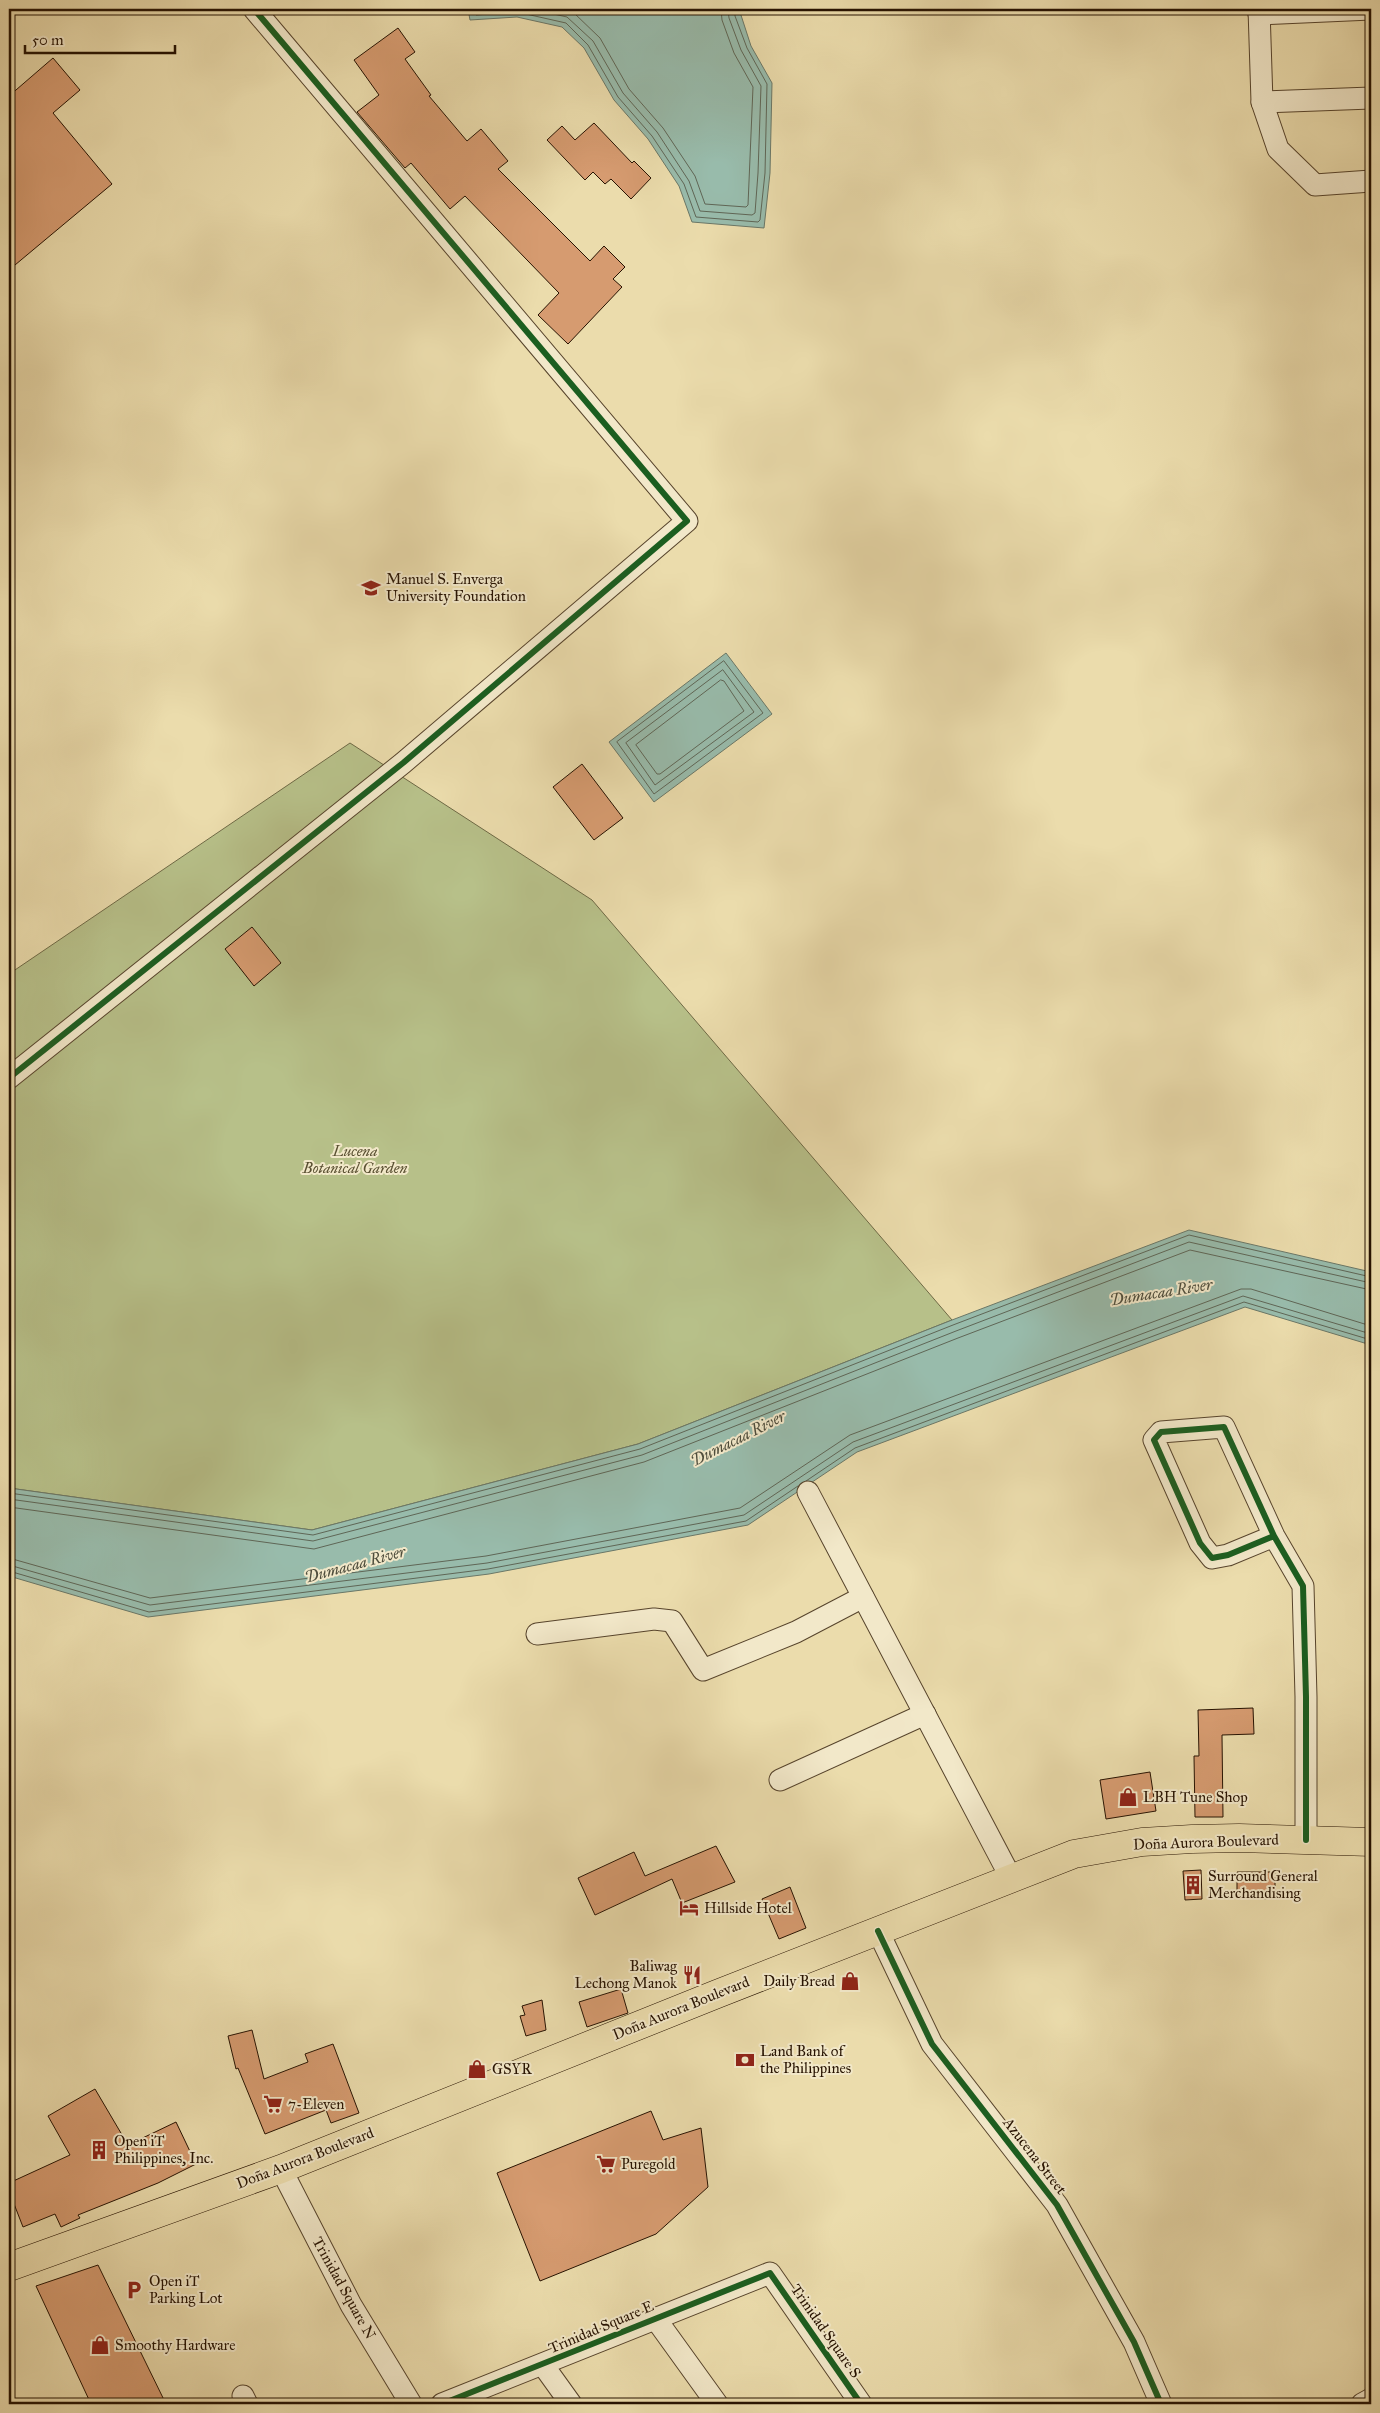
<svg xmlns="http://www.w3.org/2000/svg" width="1380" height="2413" font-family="'IM FELL Great Primer',serif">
<rect width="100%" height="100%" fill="#ebdcac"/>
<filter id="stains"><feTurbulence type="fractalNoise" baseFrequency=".004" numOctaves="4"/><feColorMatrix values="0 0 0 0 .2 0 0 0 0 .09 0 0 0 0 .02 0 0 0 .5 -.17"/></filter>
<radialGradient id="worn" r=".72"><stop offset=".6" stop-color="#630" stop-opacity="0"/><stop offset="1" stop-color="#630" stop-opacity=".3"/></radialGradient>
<!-- green -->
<path fill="#b7c089" stroke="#6e6945" d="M350,743L592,900L952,1320L638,1444L312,1530L9,1488V974Z"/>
<!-- water -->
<g fill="#98bbab" stroke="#6a7767">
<path d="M468,9H739L751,46L772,83L770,173L764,228L692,222L679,186L648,139L614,100L584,48L562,27L517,17L470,20Z"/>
<path d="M726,653L772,714L654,802L609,742Z"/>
<path d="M1189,1230L1371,1272V1345L1245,1307L857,1452L748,1525L489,1574L148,1617L9,1576V1488L312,1530L638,1444L952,1320Z"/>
</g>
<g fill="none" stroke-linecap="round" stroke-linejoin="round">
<!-- shore -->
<g stroke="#5f6656" stroke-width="1">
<path d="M473,9L476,15L517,12L566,23L588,45L618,97L652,136L684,184L696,217L758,222L760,220L765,173L767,84L747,48L735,16V9"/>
<path d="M531,9L567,17L593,41L623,93L657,132L689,181L700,211L752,215L755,213L758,173L761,86L741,50L729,18L728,9"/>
<path d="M567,9L574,13L600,38L629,89L663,128L695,176L705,204L746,207L748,205L753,87L734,53L722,20L721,9"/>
<path d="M724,661L763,713L654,794L617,742Z"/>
<path d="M723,670L754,712L655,785L626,743Z"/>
<path d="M721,680L724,681L744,711L660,774H657L636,745Z"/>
<path d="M806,1481L855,1448L1244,1302L1371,1340"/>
<path d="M9,1493L313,1535L640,1449L953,1325L1189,1235L1371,1277"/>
<path d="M9,1499L313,1541L642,1455L956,1331L1189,1242L1371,1283"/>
<path d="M9,1507L314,1549L644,1462L958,1338L1190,1250L1371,1290"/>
<path d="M9,1558L150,1598L486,1556L740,1508L850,1435L1241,1289H1251L1371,1326"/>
<path d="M9,1565L150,1605L487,1563L744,1515L853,1442L1243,1296L1371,1334"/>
<path d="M9,1571L149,1612L488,1569L746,1521L798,1486"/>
</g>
</g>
<!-- building -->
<g fill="#d69b70" stroke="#261201">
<path d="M398,28L415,52L405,59L431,95L429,96L467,141L481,129L508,161L498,169L590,261L604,246L625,267L613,279L622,287L568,344L538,315L559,293L465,196L450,209L411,163L405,168L357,112L379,95L354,60Z"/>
<path d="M53,58L80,90L53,113L112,184L9,270V96Z"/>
<path d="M594,123L632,163L634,161L651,178L631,199L611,179L605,184L593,172L585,180L547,140L562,126L575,140Z"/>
<path d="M582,764L623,818L594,840L553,787Z"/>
<path d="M252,927L281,963L254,986L225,949Z"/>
<path d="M1253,1708L1254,1734L1222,1735L1223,1817H1195L1194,1756H1199L1198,1710Z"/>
<path d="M1150,1772L1156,1811L1106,1819L1100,1780Z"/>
<path d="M716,1846L735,1882L682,1903L672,1879L595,1915L578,1878L634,1852L645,1876Z"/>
<path d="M1201,1870L1202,1899L1185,1900L1183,1871Z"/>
<path d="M1237,1872H1275V1899L1237,1898Z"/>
<path d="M790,1887L806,1928L779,1939L762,1899Z"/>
<path d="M621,1989L628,2013L587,2027L579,2002Z"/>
<path d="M542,2000L546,2030L526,2036L520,2016L525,2015L522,2006Z"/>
<path d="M252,2030L264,2079L308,2062L305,2054L333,2044L359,2113L331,2123L326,2110L265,2134L238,2068L236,2069L228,2036Z"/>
<path d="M95,2089L128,2145L176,2122L196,2164L158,2183L78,2215L80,2218L61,2227L55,2214L23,2227L9,2191V2183L70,2155L48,2116Z"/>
<path d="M651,2111L663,2140L701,2128L708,2187L656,2234L540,2281L497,2173Z"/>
<path d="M98,2265L166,2404H91L36,2286Z"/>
</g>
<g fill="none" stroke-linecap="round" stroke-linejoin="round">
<!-- minor casing -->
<g stroke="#57442c" stroke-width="23">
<g id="minor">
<path d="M1259,9L1262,102L1278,149L1315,185L1371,181"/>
<path d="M1259,14L1371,9"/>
<path d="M1262,102L1371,98"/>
<path d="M9,1078L403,763L687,521L254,9"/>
<path d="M808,1492L1011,1878"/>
<path d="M1274,1536L1228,1555L1212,1558L1200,1543L1154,1440L1161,1432L1224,1427L1274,1536L1303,1586L1306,1697V1840"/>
<path d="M537,1634L654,1619L672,1621L703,1670L796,1632L863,1597"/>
<path d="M780,1780L925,1714"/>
<path d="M878,1931L932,2044L1057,2205L1134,2342L1161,2404"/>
<path d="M281,2169L351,2305L411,2404"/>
<path d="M655,2318L717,2404"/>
<path d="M543,2365L571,2404"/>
<path d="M243,2396L247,2404"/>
<path d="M442,2404L770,2273L861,2404"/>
<path d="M1362,2404L1371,2399"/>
</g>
</g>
<!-- primary casing -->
<g stroke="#261201" stroke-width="29">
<path id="primary" d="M9,2267L281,2169L717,1994L1074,1854L1142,1842L1192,1839L1239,1838L1371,1842"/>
</g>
<!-- minor -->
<use href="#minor" stroke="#f2e8c9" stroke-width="21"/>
<!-- primary -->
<use href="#primary" stroke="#ebdcac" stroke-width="28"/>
<!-- cycleway casing -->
<g stroke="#f2e8c9" stroke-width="9">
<g id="cycleway">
<path d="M9,1078L403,763L687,521L254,9"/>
<path d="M1274,1536L1228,1555L1212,1558L1200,1543L1154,1440L1161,1432L1224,1427L1274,1536L1303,1586L1306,1697V1840"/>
<path d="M878,1931L932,2044L1057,2205L1134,2342L1161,2404"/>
<path d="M442,2404L770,2273L861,2404"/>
</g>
</g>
<!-- cycleway -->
<use href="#cycleway" stroke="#1b5e20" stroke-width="6"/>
</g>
<!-- icons -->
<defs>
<g id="university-bare" transform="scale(1.5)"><path d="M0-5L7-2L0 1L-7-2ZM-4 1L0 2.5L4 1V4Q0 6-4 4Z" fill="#8f2418" stroke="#f2e8c9" stroke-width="2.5" paint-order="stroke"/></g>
<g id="shop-bare" transform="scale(1.5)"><path d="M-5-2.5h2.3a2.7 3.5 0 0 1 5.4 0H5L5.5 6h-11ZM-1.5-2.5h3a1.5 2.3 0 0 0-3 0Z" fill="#8f2418" stroke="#f2e8c9" stroke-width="2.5" paint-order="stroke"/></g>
<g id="building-bare" transform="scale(1.5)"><path d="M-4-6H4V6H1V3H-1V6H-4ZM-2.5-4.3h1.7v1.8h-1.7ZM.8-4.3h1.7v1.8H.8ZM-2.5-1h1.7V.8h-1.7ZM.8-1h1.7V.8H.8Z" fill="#8f2418" stroke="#f2e8c9" stroke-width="2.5" paint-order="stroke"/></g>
<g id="hotel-bare" transform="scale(1.5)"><path d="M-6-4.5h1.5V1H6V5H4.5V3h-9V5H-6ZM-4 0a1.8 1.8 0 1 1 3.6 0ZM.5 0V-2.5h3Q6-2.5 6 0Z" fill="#8f2418" stroke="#f2e8c9" stroke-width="2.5" paint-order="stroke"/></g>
<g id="restaurant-bare" transform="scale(1.5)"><path d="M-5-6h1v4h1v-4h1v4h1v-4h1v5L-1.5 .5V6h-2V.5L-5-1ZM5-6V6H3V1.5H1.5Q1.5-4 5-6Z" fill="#8f2418" stroke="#f2e8c9" stroke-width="2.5" paint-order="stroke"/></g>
<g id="bank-bare" transform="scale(1.5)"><path d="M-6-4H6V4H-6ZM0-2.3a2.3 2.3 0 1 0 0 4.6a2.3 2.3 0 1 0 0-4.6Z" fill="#8f2418" stroke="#f2e8c9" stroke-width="2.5" paint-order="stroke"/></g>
<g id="supermarket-bare" transform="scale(1.5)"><path d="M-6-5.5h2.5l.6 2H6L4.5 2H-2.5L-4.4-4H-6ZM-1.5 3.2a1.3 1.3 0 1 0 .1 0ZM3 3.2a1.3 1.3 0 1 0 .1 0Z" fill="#8f2418" stroke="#f2e8c9" stroke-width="2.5" paint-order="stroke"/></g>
<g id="parking-bare" transform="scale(1.5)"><path d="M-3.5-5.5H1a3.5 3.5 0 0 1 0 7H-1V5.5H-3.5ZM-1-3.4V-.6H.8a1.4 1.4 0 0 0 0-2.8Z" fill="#8f2418" stroke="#f2e8c9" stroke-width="2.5" paint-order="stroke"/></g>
</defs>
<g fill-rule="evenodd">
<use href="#university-bare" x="371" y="588"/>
<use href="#shop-bare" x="1128" y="1797"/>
<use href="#building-bare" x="1193" y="1885"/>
<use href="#hotel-bare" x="689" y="1908"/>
<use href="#restaurant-bare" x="692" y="1975"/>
<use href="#shop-bare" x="850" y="1981"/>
<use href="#bank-bare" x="745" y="2060"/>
<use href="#shop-bare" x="477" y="2069"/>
<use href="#supermarket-bare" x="273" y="2104"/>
<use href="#building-bare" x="99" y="2150"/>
<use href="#supermarket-bare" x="606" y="2164"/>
<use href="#parking-bare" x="134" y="2290"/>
<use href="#shop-bare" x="100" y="2345"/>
</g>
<g text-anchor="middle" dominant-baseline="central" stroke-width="4" stroke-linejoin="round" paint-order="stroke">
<!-- poi labels -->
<g font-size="15" fill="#261201" stroke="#f2e8c9" text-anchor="start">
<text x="386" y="579">Manuel S. Enverga<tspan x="386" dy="17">University Foundation</tspan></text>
<text x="1143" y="1797">LBH Tune Shop</text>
<text x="1208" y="1876">Surround General<tspan x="1208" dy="17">Merchandising</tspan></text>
<text x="704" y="1908">Hillside Hotel</text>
<text x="677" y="1966" text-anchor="end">Baliwag<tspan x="677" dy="17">Lechong Manok</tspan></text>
<text x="835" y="1981" text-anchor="end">Daily Bread</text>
<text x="760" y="2051">Land Bank of<tspan x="760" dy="17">the Philippines</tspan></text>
<text x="492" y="2069">GSYR</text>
<text x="288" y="2104">7-Eleven</text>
<text x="114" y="2141">Open iT<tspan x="114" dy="17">Philippines, Inc.</tspan></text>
<text x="621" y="2164">Puregold</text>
<text x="149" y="2281">Open iT<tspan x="149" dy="17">Parking Lot</tspan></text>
<text x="115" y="2345">Smoothy Hardware</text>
</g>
<!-- park labels -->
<g font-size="15" font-style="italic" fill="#594f31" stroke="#f2e8c9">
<text x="355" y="1151">Lucena<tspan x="355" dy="17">Botanical Garden</tspan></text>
</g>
<!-- street labels -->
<g font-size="15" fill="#261201" stroke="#f2e8c9">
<text transform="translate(1206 1842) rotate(-2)">Doña Aurora Boulevard</text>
<text transform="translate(681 2008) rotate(-22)">Doña Aurora Boulevard</text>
<text transform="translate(1035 2156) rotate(52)">Azucena Street</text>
<text transform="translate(305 2158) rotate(-21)">Doña Aurora Boulevard</text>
<text transform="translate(344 2288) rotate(61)">Trinidad Square N</text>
<text transform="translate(601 2327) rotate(-23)">Trinidad Square E</text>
<text transform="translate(826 2331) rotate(55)">Trinidad Square S</text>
</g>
<!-- water labels -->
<g font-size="16" font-style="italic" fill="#4e4d3c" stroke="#f2e8c9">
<text transform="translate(1161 1292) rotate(-9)">Dumacaa River</text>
<text transform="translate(738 1438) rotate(-27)">Dumacaa River</text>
<text transform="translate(355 1564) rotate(-15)">Dumacaa River</text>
</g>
</g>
<!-- margin -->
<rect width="1380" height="2413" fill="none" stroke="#ebdcac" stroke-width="30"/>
<rect x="10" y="10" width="1360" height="2393" fill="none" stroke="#261201" stroke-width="2.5"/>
<rect x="15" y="15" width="1350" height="2383" fill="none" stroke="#261201"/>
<!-- scale -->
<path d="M25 45v8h150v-8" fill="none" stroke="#261201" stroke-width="2.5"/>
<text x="32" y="45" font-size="15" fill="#261201" stroke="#f2e8c9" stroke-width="4" paint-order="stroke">50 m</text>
<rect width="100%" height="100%" filter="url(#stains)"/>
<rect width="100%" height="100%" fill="url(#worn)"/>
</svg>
